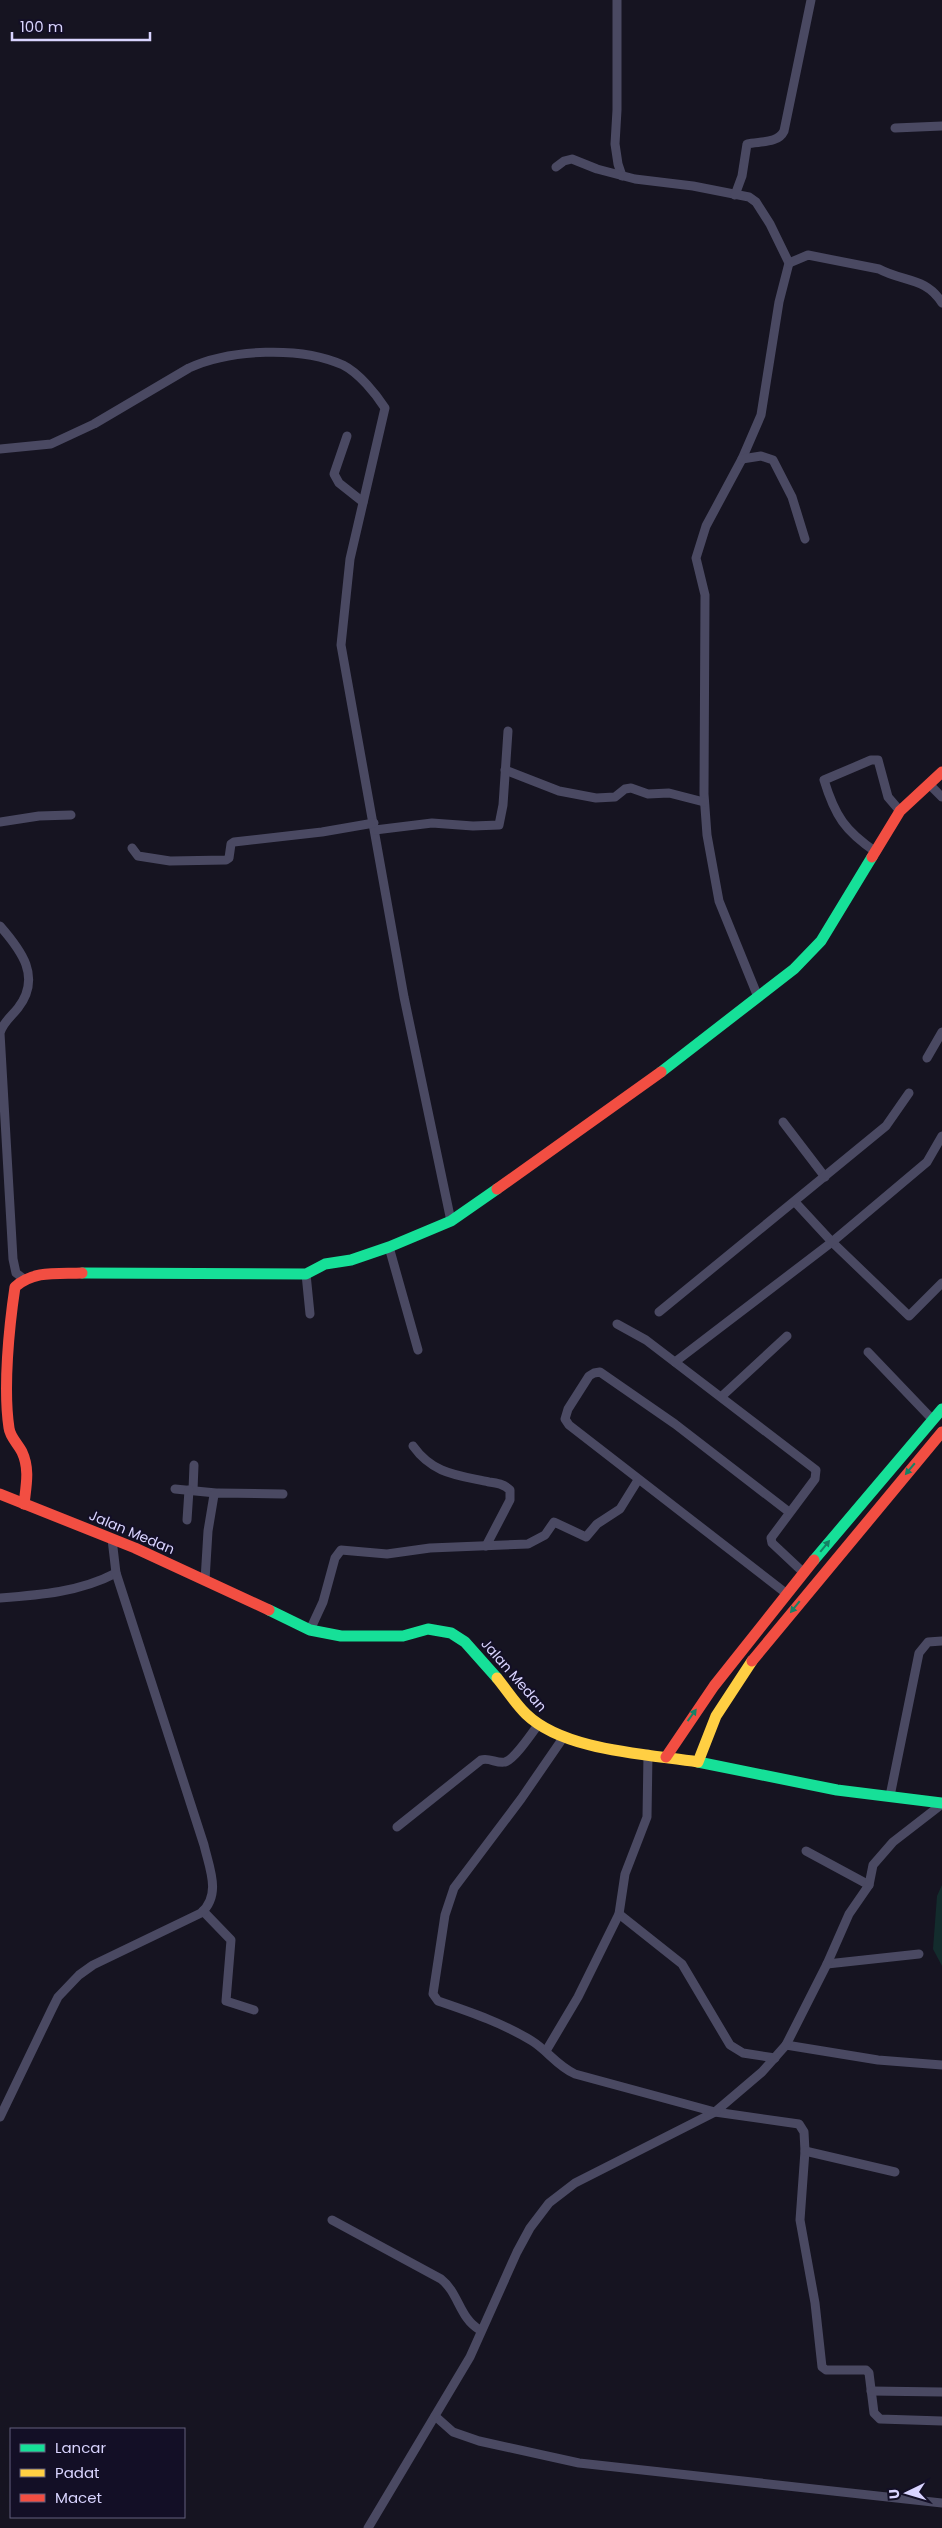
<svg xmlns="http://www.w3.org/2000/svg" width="942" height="2528" font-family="Poppins,sans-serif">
<rect width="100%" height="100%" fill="#161421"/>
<!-- green -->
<path fill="#132c2d" d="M942,1885V1966L933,1949L937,1896Z"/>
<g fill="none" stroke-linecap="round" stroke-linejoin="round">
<!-- street -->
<g stroke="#4a4962" stroke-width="9">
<path d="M617,0V110L615,144L618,164L622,176"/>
<path d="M895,128L942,126"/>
<path d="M556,167L564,161L572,159L597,169L635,179L693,186L749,197L756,202L770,224L789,263L779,302L761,415L742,459L706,526L696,558L705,595L704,794L707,835L719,901L758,997"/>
<path d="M735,195L742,176L747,144C759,141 778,144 784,131L811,0"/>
<path d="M789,263L808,255L879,269C903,282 926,277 942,303"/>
<path d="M347,436L334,474L339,483L363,502"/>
<path d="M0,449L51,444L94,424L189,368C230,349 301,346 343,365C359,373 376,394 385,408L350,559L341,645L404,997L451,1221"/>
<path d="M742,459L761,456L773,460L792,497L805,539"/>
<path d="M505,770L559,791L596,798L615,797L625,789L631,788L648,794L669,793L704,802"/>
<path d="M930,785L942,797"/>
<path d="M0,822L39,816L71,815"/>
<path d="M375,830L432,823L473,826L499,825L503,805L508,731"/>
<path d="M132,848L138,856L170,861L226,860L229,858L231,844L234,842L322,832L374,823"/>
<path d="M876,852C845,831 835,816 824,780L871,760H878L888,797L900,811"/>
<path d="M0,926C21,950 42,977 18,1008C12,1016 3,1022 0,1033L13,1259L16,1273L24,1279"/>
<path d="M927,1058L942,1032"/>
<path d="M783,1122L825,1177"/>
<path d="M795,1202L832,1242L909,1316L942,1283"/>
<path d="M389,1247L418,1350"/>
<path d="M306,1274L310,1314"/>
<path d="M659,1312L886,1126L909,1093"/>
<path d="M617,1324L646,1340L816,1470L815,1479L771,1538L772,1543L804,1573"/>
<path d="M868,1352L933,1420"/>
<path d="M675,1362L832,1242L927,1162L942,1136"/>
<path d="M721,1397L787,1336"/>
<path d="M413,1446C433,1474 457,1475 489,1482C497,1483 504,1484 510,1490V1500L486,1546"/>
<path d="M175,1489L216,1493"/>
<path d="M193,1490L194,1465"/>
<path d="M187,1520L189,1490"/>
<path d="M205,1580L208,1531L214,1495L218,1493L283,1494"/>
<path d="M787,1594L569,1425L565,1419L568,1409L589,1376L594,1373L600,1372L675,1424L789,1512"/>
<path d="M0,1598C40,1595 80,1592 116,1573"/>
<path d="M310,1630L323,1602L335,1558L341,1550L387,1554L430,1548L528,1544L545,1535L554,1522L586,1537L597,1524L620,1509L638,1480"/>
<path d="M563,1738L521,1799L454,1888L445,1915L433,1994L438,2001C470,2012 503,2023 532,2041C548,2051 557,2066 575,2074L715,2112L799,2124L804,2132L805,2151L800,2220L815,2303L822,2367L826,2370H866L869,2373L874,2413L880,2419L942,2421"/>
<path d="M890,1796L919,1653L928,1642L942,1641"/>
<path d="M397,1827L481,1760C489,1757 497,1764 505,1762C514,1760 532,1733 538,1725"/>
<path d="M806,1851L869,1885"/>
<path d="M203,1911L231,1940L226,2001L254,2010"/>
<path d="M619,1914L682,1964L730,2045L743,2053L775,2058"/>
<path d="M827,1964L919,1954"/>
<path d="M786,2045L878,2060L942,2065"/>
<path d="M546,2051L578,1997L619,1914L625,1874L647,1817L648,1754"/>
<path d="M0,2117L52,2009L58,1997L79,1975L93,1965L201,1913C222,1895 209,1867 204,1845L116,1573L112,1539"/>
<path d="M805,2151L895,2172"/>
<path d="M332,2220L441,2279C459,2293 459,2318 480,2330"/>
<path d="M871,2391L942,2392"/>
<path d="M435,2416L453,2432L479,2441L579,2463L942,2503"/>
<path d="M368,2528L470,2357L517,2252L530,2228L549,2203L575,2183L715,2112L762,2072L786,2045L827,1964L849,1914L869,1885L873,1865L893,1842L942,1804"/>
</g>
<!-- fast -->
<g stroke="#16e098" stroke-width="11">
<path d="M661,1072L794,969L821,941L872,857"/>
<path d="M82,1273L306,1274L325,1264L351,1260L389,1247L451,1221L497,1189"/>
<path d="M814,1560L942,1409"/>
<path d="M269,1610L310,1630L341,1636H403L428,1629L451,1633L465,1642L497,1678"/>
<path d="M698,1762L837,1790L942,1803"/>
</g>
<!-- slow -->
<path stroke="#ffcf43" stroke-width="11" d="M497,1678C506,1689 515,1703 526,1714C564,1751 647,1754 698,1762L716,1716L752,1661"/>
<!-- jam -->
<g stroke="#f24e42" stroke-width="11">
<path d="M872,857L900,811L942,772"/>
<path d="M497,1189L661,1072"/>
<path d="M0,1494L135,1548L269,1610"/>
<path d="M24,1504C26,1486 30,1469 22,1452C18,1444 10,1437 9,1428C3,1388 9,1327 15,1287C34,1270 58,1274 82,1273"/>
<path d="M752,1661L942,1432"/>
<path d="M666,1757L714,1686L814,1560"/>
</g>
</g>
<!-- one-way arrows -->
<defs><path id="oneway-solid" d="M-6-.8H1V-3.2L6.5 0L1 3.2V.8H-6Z" transform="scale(1.25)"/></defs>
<g fill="#158265">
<use href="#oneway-solid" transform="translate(910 1469) rotate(130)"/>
<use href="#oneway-solid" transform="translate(825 1546) rotate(-51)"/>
<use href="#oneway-solid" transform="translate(795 1607) rotate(129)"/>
<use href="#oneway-solid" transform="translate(692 1715) rotate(-54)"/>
</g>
<g text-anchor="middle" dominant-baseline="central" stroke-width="4" stroke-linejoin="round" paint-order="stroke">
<!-- street labels -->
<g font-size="14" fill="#d9d4ff" stroke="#130f26">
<text transform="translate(132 1532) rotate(23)">Jalan Medan</text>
<text transform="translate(514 1675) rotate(49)">Jalan Medan</text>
</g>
</g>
<!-- legend -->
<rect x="10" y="2428" width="175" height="90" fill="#130f26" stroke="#625e7d"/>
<rect x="20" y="2444" width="25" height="8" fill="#16e098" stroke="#625e7d"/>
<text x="55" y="2453" font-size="15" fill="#d9d4ff">Lancar</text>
<rect x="20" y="2469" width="25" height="8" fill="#ffcf43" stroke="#625e7d"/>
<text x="55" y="2478" font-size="15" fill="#d9d4ff">Padat</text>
<rect x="20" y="2494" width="25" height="8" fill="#f24e42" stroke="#625e7d"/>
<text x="55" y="2503" font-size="15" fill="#d9d4ff">Macet</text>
<!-- north arrow -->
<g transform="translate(907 2493) rotate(265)" stroke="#130f26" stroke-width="4" paint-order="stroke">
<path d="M0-4L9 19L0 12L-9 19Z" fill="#d9d4ff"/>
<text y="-8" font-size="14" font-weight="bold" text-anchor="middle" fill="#d9d4ff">U</text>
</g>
<!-- scale -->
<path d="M12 32v8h138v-8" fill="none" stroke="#d9d4ff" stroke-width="2.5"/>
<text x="20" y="32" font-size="15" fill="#d9d4ff" stroke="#130f26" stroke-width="4" paint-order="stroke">100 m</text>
</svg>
